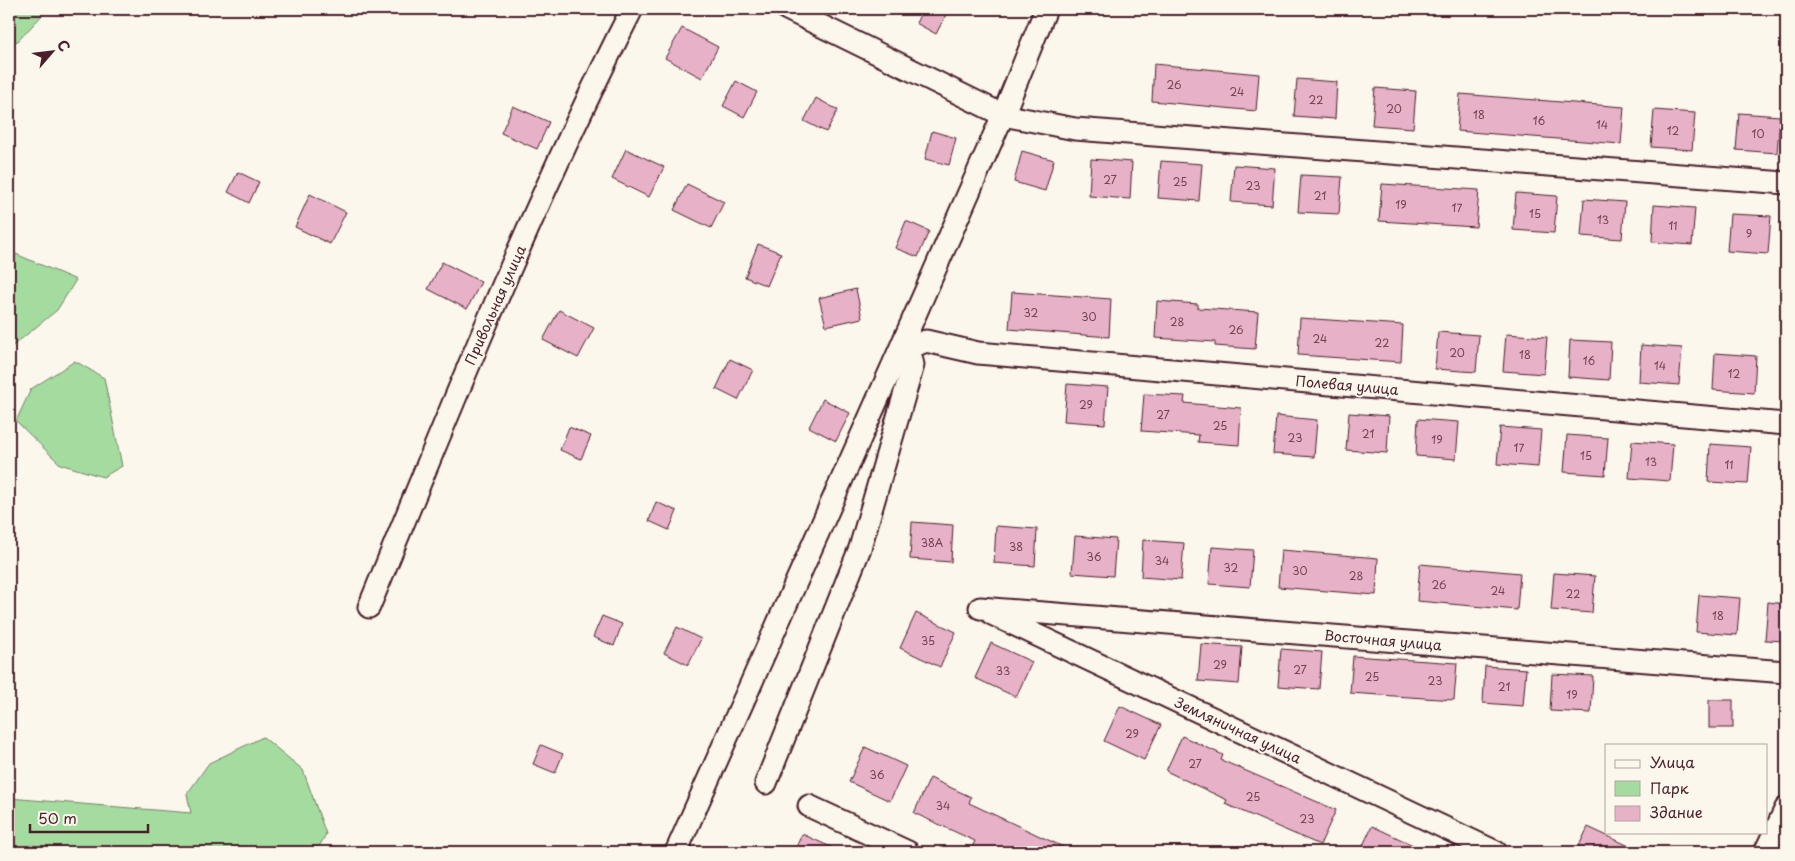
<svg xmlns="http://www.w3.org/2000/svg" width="1795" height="861" font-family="'Playpen Sans',sans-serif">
<rect width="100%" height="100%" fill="#fbf7ec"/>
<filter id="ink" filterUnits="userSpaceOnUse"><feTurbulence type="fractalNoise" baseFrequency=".02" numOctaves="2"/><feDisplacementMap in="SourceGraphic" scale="10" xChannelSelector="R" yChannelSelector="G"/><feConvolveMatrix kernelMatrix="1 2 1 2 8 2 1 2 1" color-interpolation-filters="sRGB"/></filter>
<g filter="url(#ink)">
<!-- green -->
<g fill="#a4dca0" stroke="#777e66">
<path d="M9,9H43L46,11L18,41L9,43Z"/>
<path d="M9,251L76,280L57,310L9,349Z"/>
<path d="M75,361L104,378L122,466L103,477L60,464L16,421L31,389Z"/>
<path d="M263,737L303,770L326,834L316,852H9V798L191,813L187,794L209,763Z"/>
</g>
<!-- building -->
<g fill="#e7b1c7" stroke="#4a1f2b">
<path d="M923,9H949L936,34L916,23Z"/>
<path d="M682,28L718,47L702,78L665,58Z"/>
<path d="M1154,64L1259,74L1256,111L1152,101Z"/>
<path d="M1297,79L1337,82L1335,119L1294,116Z"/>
<path d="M736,81L757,92L744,117L723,106Z"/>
<path d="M1375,88L1416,91L1413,128L1372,125Z"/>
<path d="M1460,94L1624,107L1621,144L1457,131Z"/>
<path d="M816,98L838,110L826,132L804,121Z"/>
<path d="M513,106L549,122L537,149L501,133Z"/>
<path d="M1654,110L1695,113L1692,150L1651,147Z"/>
<path d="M1739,113L1780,116L1777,153L1736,150Z"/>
<path d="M932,131L956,138L949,165L925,159Z"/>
<path d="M626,149L664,167L649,197L612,179Z"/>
<path d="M1022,151L1054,160L1045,191L1014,182Z"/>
<path d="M1091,159L1132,162L1130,199L1089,196Z"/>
<path d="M1161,161L1202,164L1199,201L1158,198Z"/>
<path d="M1234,165L1275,168L1272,205L1231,202Z"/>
<path d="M238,172L259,182L249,203L228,192Z"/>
<path d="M1301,175L1342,177L1339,214L1298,212Z"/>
<path d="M687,184L724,202L711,228L674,210Z"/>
<path d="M1382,184L1479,190L1476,227L1379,221Z"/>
<path d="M1516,193L1557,196L1554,233L1513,230Z"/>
<path d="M310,194L346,212L330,244L295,227Z"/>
<path d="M1584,199L1625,202L1622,239L1581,236Z"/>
<path d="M1654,205L1695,208L1692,245L1652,242Z"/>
<path d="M1730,214L1771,216L1768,254L1727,251Z"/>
<path d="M906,221L929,231L918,257L895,248Z"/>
<path d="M758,244L781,253L767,286L745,277Z"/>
<path d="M442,262L481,282L467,309L428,289Z"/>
<path d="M856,289L862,318L826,326L819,298Z"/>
<path d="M1012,292L1111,299L1109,337L1009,329Z"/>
<path d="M1157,301L1198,304V308L1258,312L1255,349L1215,346V342L1155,338Z"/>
<path d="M559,310L594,328L578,358L543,340Z"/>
<path d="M1300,318L1403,325L1401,362L1298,355Z"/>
<path d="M1438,332L1479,335L1476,372L1435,369Z"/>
<path d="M1506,334L1547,337L1544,374L1503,371Z"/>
<path d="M1570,340L1611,342L1609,380L1568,377Z"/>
<path d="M1641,345L1682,348L1679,385L1639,382Z"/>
<path d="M1715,353L1756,356L1754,393L1713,390Z"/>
<path d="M730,359L753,370L738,400L716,389Z"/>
<path d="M1067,384L1108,387L1105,424L1064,421Z"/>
<path d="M1144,394L1185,396L1184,403L1241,408L1239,445L1198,442L1199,435L1141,431Z"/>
<path d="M823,399L850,413L836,441L809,427Z"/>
<path d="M1349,413L1389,416L1387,453L1346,450Z"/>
<path d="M1276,416L1317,420L1314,457L1273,454Z"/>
<path d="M1418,419L1459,422L1456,459L1416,456Z"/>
<path d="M569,427L591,436L581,459L560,450Z"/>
<path d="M1500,427L1541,430L1538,467L1497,464Z"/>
<path d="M1567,435L1608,438L1605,475L1564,472Z"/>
<path d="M1632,441L1673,444L1670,481L1629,478Z"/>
<path d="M1710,444L1751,447L1748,484L1708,482Z"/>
<path d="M656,502L677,511L669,530L649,521Z"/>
<path d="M912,522L953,525L951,562L910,559Z"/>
<path d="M996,526L1037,529L1035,566L994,563Z"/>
<path d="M1075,536L1116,539L1113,576L1072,573Z"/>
<path d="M1143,540L1184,543L1181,580L1141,577Z"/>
<path d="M1212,547L1253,550L1250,587L1209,584Z"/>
<path d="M1281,550L1378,558L1376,595L1278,587Z"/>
<path d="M1420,564L1520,573L1517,610L1417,601Z"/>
<path d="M1554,573L1595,576L1592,613L1551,610Z"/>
<path d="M1699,595L1740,598L1737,635L1696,632Z"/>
<path d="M1768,602L1786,604V641L1765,640Z"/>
<path d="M916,613L956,632L940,667L900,648Z"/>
<path d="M602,616L622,624L614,646L593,637Z"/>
<path d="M677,627L701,639L688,665L664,653Z"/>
<path d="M991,643L1032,662L1016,697L975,678Z"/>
<path d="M1201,644L1242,647L1239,684L1198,681Z"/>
<path d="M1281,649L1322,652L1319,689L1278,686Z"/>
<path d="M1353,656L1457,663L1454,700L1350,693Z"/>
<path d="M1485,666L1526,669L1523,706L1483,703Z"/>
<path d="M1552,674L1593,676L1591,713L1550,711Z"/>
<rect x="1709" y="700" width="24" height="28"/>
<path d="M1120,706L1161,725L1144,760L1104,741Z"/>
<path d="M1182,736L1223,755L1221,760L1336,810L1320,845L1225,804L1227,800L1166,771Z"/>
<path d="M541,745L563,754L555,773L533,764Z"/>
<path d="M865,747L906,766L890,801L849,782Z"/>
<path d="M930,778L971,797L969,803L1074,852H985L972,847L975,841L914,813Z"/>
<path d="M1372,826L1428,852H1360Z"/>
<path d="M1588,827L1642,852H1576Z"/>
<path d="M802,834L842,852H794Z"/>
</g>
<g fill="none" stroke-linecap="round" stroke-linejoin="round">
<!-- minor casing -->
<g stroke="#4a1f2b" stroke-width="25">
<g id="minor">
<path d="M787,9L1003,115L1075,129L1786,183"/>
<path d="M909,348L926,341L978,353L1786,424"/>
<path d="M369,607C452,405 533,203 632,9"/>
<path d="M980,608L1786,672"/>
<path d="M992,614L1496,852"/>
<path d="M766,783L860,548L913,365L909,348L904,340L1003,115L1046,9"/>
<path d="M809,806L908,852"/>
<path d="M676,852L904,340"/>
<path d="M1765,852L1786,808"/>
</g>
</g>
<!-- minor -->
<use href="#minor" stroke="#fbf7ec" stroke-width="21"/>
</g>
</g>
<g text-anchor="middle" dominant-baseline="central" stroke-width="4" stroke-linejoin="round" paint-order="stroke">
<!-- number labels -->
<g font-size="11" fill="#714452">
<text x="1174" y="84">26</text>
<text x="1237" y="91">24</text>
<text x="1316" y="99">22</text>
<text x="1394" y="108">20</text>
<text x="1479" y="114">18</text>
<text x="1539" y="120">16</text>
<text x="1602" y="124">14</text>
<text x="1673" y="130">12</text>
<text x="1758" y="133">10</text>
<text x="1110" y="179">27</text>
<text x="1180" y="181">25</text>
<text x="1253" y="185">23</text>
<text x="1320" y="195">21</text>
<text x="1401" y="204">19</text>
<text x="1457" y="207">17</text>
<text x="1535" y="213">15</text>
<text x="1603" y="219">13</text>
<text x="1673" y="225">11</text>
<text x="1749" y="233">9</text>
<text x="1031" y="312">32</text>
<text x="1089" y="316">30</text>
<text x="1177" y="321">28</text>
<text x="1236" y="329">26</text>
<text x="1320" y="338">24</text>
<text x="1382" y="342">22</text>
<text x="1457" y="352">20</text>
<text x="1525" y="354">18</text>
<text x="1589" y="360">16</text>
<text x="1660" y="365">14</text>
<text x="1734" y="373">12</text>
<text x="1086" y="404">29</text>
<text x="1163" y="414">27</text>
<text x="1220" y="425">25</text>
<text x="1368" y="433">21</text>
<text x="1295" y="437">23</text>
<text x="1437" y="439">19</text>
<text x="1519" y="447">17</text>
<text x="1586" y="455">15</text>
<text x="1651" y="461">13</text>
<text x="1729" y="464">11</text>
<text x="932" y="542">38А</text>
<text x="1016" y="546">38</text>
<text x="1094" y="556">36</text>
<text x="1162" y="560">34</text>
<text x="1231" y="567">32</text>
<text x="1300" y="570">30</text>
<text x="1356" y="575">28</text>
<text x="1439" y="584">26</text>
<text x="1498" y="590">24</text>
<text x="1573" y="593">22</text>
<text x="1718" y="615">18</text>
<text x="928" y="640">35</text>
<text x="1220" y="664">29</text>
<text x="1300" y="669">27</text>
<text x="1003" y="670">33</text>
<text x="1372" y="676">25</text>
<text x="1435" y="680">23</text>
<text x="1504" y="686">21</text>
<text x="1572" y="694">19</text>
<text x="1132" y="733">29</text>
<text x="1195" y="763">27</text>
<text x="877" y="774">36</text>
<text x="1253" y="796">25</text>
<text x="943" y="805">34</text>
<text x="1307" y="818">23</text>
</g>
<!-- street labels -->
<g font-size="14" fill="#4a1f2b" stroke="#fbf7ec">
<text transform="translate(495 305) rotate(-66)">Привольная улица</text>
<text transform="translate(1347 385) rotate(5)">Полевая улица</text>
<text transform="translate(1383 640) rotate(5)">Восточная улица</text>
<text transform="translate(1238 730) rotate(25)">Земляничная улица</text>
</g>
</g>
<!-- margin -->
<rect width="1795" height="861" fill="none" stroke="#fbf7ec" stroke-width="30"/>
<rect x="15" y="15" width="1765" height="831" fill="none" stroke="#4a1f2b" stroke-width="2" filter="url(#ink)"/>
<!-- legend -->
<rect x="1605" y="744" width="162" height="90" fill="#fbf7ec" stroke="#b4a19f"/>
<rect x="1615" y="760" width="25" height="8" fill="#fbf7ec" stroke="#b4a19f"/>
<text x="1650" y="768" font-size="15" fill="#4a1f2b">Улица</text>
<rect x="1615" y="781" width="25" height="15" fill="#a4dca0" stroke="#b4a19f"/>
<text x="1650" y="794" font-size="15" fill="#4a1f2b">Парк</text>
<rect x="1615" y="806" width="25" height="15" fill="#e7b1c7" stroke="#b4a19f"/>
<text x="1650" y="818" font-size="15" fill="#4a1f2b">Здание</text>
<!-- north arrow -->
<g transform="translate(52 52) rotate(62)" stroke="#fbf7ec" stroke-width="4" paint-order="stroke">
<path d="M0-4L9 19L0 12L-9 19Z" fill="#4a1f2b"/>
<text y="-8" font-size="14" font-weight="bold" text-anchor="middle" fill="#4a1f2b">С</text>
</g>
<!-- scale -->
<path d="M30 824v8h118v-8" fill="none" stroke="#4a1f2b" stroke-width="2.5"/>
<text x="38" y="824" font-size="15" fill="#4a1f2b" stroke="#fbf7ec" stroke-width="4" paint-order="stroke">50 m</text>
</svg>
